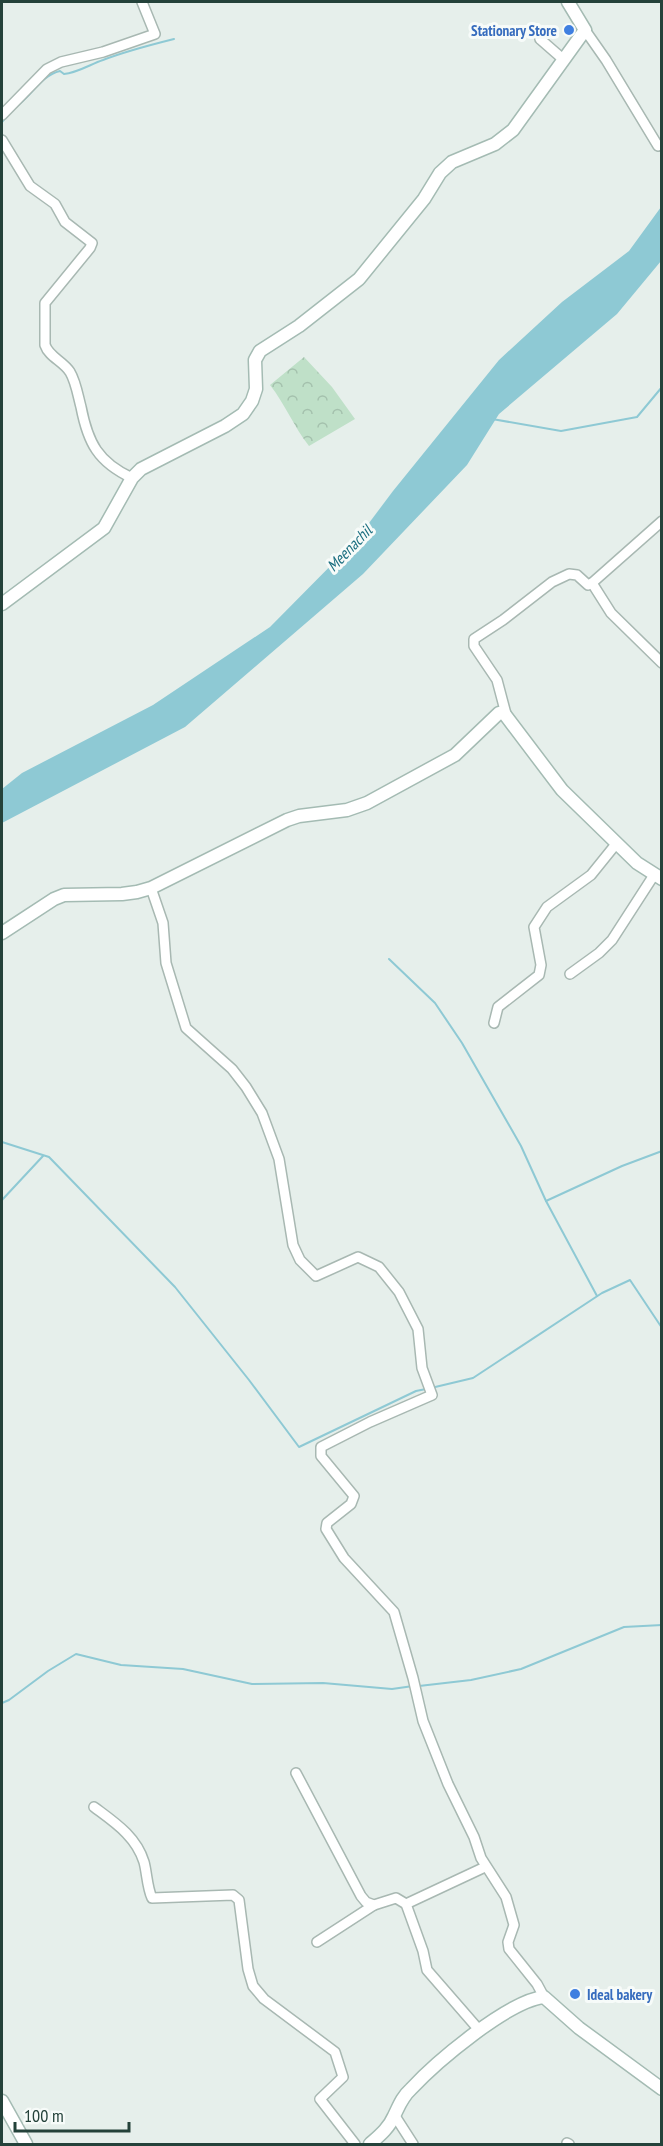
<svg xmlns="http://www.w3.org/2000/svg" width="663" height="2146" font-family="'PT Sans Narrow',sans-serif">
<defs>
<pattern id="park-crowns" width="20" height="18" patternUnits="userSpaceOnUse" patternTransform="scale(1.5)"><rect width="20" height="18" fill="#bfe0c8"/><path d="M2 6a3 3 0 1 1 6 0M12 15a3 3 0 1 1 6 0" fill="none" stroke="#a4c1ad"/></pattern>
</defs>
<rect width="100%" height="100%" fill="#e6efeb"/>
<!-- park -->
<path fill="url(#park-crowns)" d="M304,357L332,387L355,419L309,446C294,427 285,404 270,385Z"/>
<!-- water -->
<path fill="#8ec9d4" d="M661,207V261L617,314L499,414L467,465L363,574L185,727L2,823V789L22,773L153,705L270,627L357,539L393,491L499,360L562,302L629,251Z"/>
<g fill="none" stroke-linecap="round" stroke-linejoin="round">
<!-- stream -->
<g stroke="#8ec9d4" stroke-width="2">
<path d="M17,106C32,95 42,75 60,71L64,74C77,73 91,64 103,60C126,51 150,45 174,39"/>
<path d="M2,122L7,116"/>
<path d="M492,419L561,431L637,417L662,387"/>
<path d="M389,959L435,1003L462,1043L521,1146L546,1201L597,1296"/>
<path d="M2,1142L49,1157L175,1287L249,1380L299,1447L416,1391L426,1389"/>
<path d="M2,1200L43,1156"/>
<path d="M546,1201L622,1166L662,1151"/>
<path d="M431,1388L473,1378L602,1293L630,1280L662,1328"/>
<path d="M419,1686L471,1680L521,1669L624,1627L662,1625"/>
<path d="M2,1703L9,1700L48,1671L76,1654L121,1665L183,1669L252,1684L323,1683L392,1689L413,1686"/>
</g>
<!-- street casing -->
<g stroke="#a8b8b2" stroke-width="12">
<g id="street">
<path d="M585,30L606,60L658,146"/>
<path d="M540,39L564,60"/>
<path d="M2,115L47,69L61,62L103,52L155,34L142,2"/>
<path d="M2,140L30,186L55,204L65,222L92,243L90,248L45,303V345C49,357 63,361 70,372C76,382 78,396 81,407C88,443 98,462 132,478"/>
<path d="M592,583L611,613L662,663"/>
<path d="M506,714L497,680L474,646V639L503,620L552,582L569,574L577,575L588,585L592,583L662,521"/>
<path d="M151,888L163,923L166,963L186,1028L232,1069L246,1087L262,1113L279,1159L293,1245L300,1260L316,1276L358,1257L379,1267L399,1292L418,1329L422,1368L432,1395L370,1422L321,1447V1456L354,1496L351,1504L327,1523L326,1529L344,1558L394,1612L413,1678L423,1721L448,1784L474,1837L481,1858L506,1897L514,1925L508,1942L509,1949L537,1984L544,1997"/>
<path d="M570,974L599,953L612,940L654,875"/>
<path d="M494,1023L498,1007L539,975L541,965L534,927L547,907L591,875L616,844"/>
<path d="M296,1773L361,1896L366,1902L374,1905L396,1898L406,1904L423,1951L427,1970L480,2031"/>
<path d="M94,1807C114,1822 136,1836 144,1862C147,1873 147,1887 152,1898L233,1895L239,1900L248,1969L253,1986L264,1999L335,2052L343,2077L320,2099L355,2144"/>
<path d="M406,1904L485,1867"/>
<path d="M317,1942L374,1905"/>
<path d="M395,2116L413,2144"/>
<path d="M567,2143L569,2144"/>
</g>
</g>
<!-- secondary casing -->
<g stroke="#a4bbb3" stroke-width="15">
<g id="secondary">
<path d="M2,604L104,528L132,478L141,469L225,426L243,414L252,401L256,389L255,360L260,351L299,326L359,279L424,199L440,173L452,162L495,144L513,130L585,30L568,2"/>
<path d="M2,933L54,899L64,895L122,894L137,892L151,888L287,820L299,816L347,810L367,803L455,755L499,713L503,712L562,790L637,863L662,879"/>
<path d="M2,2101L26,2144"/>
<path d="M370,2144C379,2136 389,2128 394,2116C399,2106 402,2097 411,2089C436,2062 508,2001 544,1997L579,2028L662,2089"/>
</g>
</g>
<!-- street -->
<use href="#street" stroke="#fff" stroke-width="9"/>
<!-- secondary -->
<use href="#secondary" stroke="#fff" stroke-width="12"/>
</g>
<!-- markers -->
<g fill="#3f7fe0" stroke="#f7fbf9" stroke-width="2">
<circle cx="569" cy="30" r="6"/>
<circle cx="575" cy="1994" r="6"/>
</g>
<g text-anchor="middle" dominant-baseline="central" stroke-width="6" stroke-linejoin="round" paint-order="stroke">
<!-- shop labels -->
<g font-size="15" font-weight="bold" fill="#366cbe" stroke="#f7fbf9" text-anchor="end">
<text x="557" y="30">Stationary Store</text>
<text x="587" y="1994" text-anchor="start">Ideal bakery</text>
</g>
<!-- water labels -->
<g font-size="16" font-style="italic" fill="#1c6f80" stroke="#f7fbf9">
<text transform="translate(349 548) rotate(-46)">Meenachil</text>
</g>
</g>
<!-- border -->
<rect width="663" height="2146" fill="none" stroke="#24423a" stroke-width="6"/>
<!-- scale -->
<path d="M15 2122v9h114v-9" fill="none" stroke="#24423a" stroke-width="3"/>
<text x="24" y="2122" font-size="18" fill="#24423a" stroke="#f7fbf9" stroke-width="4.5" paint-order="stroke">100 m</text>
</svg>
